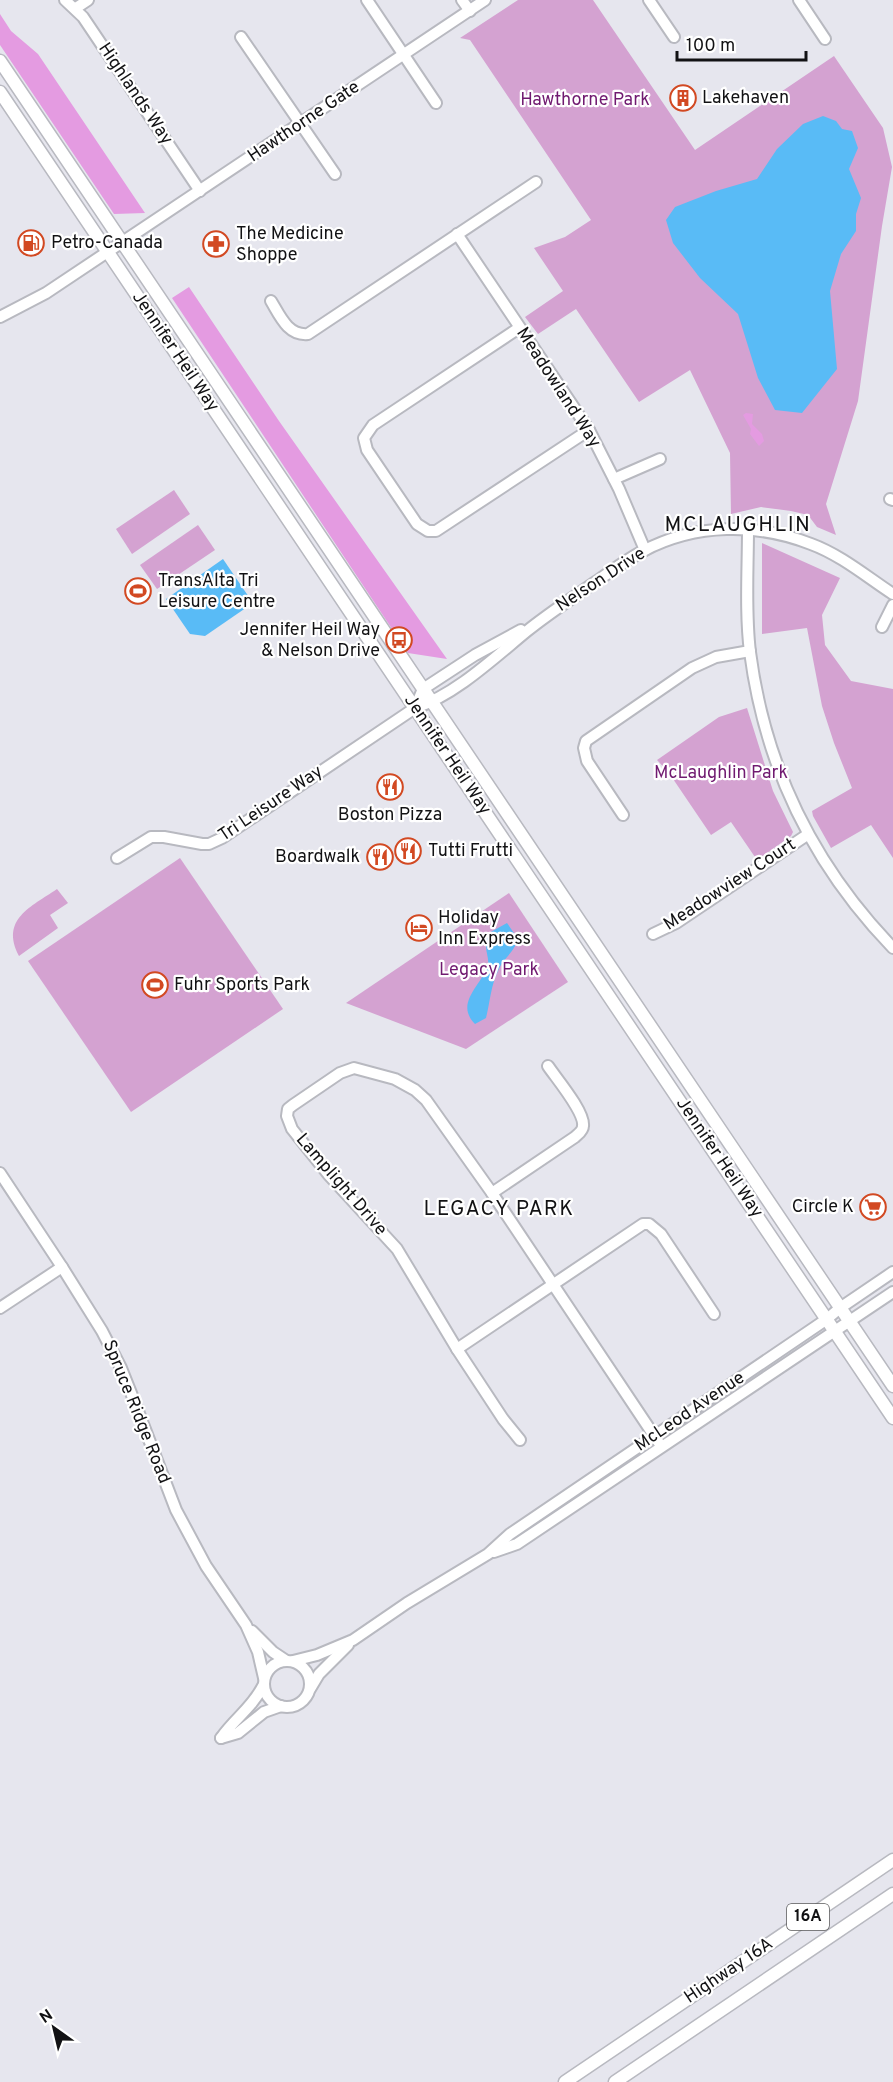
<svg xmlns="http://www.w3.org/2000/svg" width="893" height="2082" font-family="Overpass,sans-serif">
<rect width="100%" height="100%" fill="#e6e6ee"/>
<!-- green -->
<g fill="#d4a2d1">
<path d="M518,0H593L695,150L834,56L883,128L892,167L882,226L858,401L826,504L836,535L817,527L808,515L791,511L761,507L731,514L730,453L690,370L639,402L576,309L538,334L525,317L563,291L534,248L565,237L591,220L470,40L460,38Z"/>
<path d="M174,490L190,514L132,554L116,529Z"/>
<path d="M198,525L215,550L157,589L140,565Z"/>
<path d="M762,543L840,578L822,615L825,645L851,681L893,689V858L871,825L831,848L813,816L812,811L852,788L834,743L822,706L807,628L762,634Z"/>
<path d="M747,708L773,791L793,832L791,836L757,860L731,822L711,835L669,773L657,760L719,717Z"/>
<path d="M180,858L283,1009L131,1112L28,961Z"/>
<path d="M57,889L68,903L50,915L58,928L19,956C0,919 31,907 57,889Z"/>
<path d="M509,893L568,982L466,1049L346,1003Z"/>
</g>
<!-- forest -->
<g fill="#e49be1">
<path d="M0,14L11,31L38,54L145,213L114,214L0,45Z"/>
<path d="M189,287L279,421L447,659L408,653L172,298Z"/>
<path d="M746,413L753,414L752,424L762,434L764,441L759,446L750,434L751,429L743,415Z"/>
</g>
<!-- water -->
<g fill="#59bbf6">
<path d="M823,116L836,121L842,129L852,131L858,148L849,169L861,198L856,214V231L841,254L830,291L837,369L802,413L775,410L758,378L738,314L700,278L673,243L666,220L675,207L716,191L757,179L777,149L803,124Z"/>
<path d="M223,559L253,603L205,636L190,634L166,599Z"/>
<path d="M507,923L518,939C514,953 503,958 498,971C491,985 490,1002 486,1018L475,1024C454,1003 482,985 488,965C489,958 486,953 486,946C485,942 487,937 489,933Z"/>
</g>
<g fill="none" stroke-linecap="round" stroke-linejoin="round">
<!-- minor casing -->
<g stroke="#b8b9c0" stroke-width="14">
<g id="minor">
<path d="M65,0L83,17L200,191"/>
<path d="M367,0L436,103"/>
<path d="M462,0L470,11"/>
<path d="M649,0L674,37"/>
<path d="M799,0L825,39"/>
<path d="M76,8L88,0"/>
<path d="M241,37L335,174"/>
<path d="M457,234L589,430L619,489L645,550"/>
<path d="M271,301C280,316 288,336 308,334L536,182"/>
<path d="M0,317L46,293L485,0"/>
<path d="M519,328L373,425L364,438L367,450L417,524L428,531H436L589,430"/>
<path d="M614,479L660,459"/>
<path d="M890,499L893,500"/>
<path d="M748,529C748,569 745,612 750,652C765,767 813,865 893,948"/>
<path d="M882,627L893,605"/>
<path d="M415,708L423,689L475,655L521,630"/>
<path d="M623,815L587,761L584,748L586,741L692,668L716,657L750,651"/>
<path d="M117,858L151,837H164L202,844H209L222,838L415,708C455,695 494,658 527,631C548,614 571,599 594,583C610,572 626,560 643,551C696,523 757,523 811,544C841,555 867,577 893,594"/>
<path d="M653,934L676,923L807,835"/>
<path d="M0,1173L62,1267L102,1331L121,1368L135,1403L176,1510L206,1566L246,1625L258,1652L264,1678"/>
<path d="M492,1193L575,1137C578,1134 583,1131 583,1126C585,1112 556,1078 548,1066"/>
<path d="M0,1308L62,1267"/>
<path d="M457,1349L643,1224H649L661,1234L714,1314"/>
<path d="M520,1440L503,1419L457,1349L397,1249L328,1174L292,1129L287,1116L288,1109L293,1105L340,1073L354,1068L395,1079L415,1090L426,1100L492,1193L661,1446"/>
<path d="M494,1552L517,1544L893,1292"/>
<path d="M252,1631L273,1652L285,1660"/>
<circle cx="287" cy="1684" r="23"/>
<path d="M293,1661L317,1655L353,1640L407,1603L488,1554L510,1534L827,1319L840,1308L893,1272"/>
<path d="M310,1689L319,1674L348,1645"/>
<path d="M221,1738L238,1733L264,1712L281,1706"/>
<path d="M221,1738C235,1718 252,1708 263,1686"/>
</g>
</g>
<!-- major casing -->
<g stroke="#b8b9c0" stroke-width="15">
<g id="major">
<path d="M0,61L893,1386"/>
<path d="M0,92L893,1418"/>
<path d="M565,2082L893,1860"/>
<path d="M615,2082L893,1894"/>
</g>
</g>
<!-- minor -->
<use href="#minor" stroke="#fff" stroke-width="10"/>
<!-- major -->
<use href="#major" stroke="#fff" stroke-width="12"/>
</g>
<!-- icons -->
<defs>
<g id="building-ring" transform="scale(1.35)"><circle r="9.5" fill="#fff" stroke="#d24922" stroke-width="1.5"/><path d="M-4-6H4V6H1V3H-1V6H-4ZM-2.5-4.3h1.7v1.8h-1.7ZM.8-4.3h1.7v1.8H.8ZM-2.5-1h1.7V.8h-1.7ZM.8-1h1.7V.8H.8Z" fill="#d24922"/></g>
<g id="fuel-ring" transform="scale(1.35)"><circle r="9.5" fill="#fff" stroke="#d24922" stroke-width="1.5"/><path d="M-5.5-6h7V0h2V4h1.3V-2.5L3-4.5l.8-.8L6-3V5H2.5V1h-1V6h-7ZM-4.2-4.7v3.2H.2V-4.7Z" fill="#d24922"/></g>
<g id="pharmacy-ring" transform="scale(1.35)"><circle r="9.5" fill="#fff" stroke="#d24922" stroke-width="1.5"/><path d="M-2-6h4v4h4v4h-4v4h-4v-4h-4v-4h4Z" fill="#d24922"/></g>
<g id="stadium-ring" transform="scale(1.35)"><circle r="9.5" fill="#fff" stroke="#d24922" stroke-width="1.5"/><path d="M0-5a6.5 5 0 1 0 0 10a6.5 5 0 1 0 0-10ZM-3.5-1.8h7v3.6h-7Z" fill="#d24922"/></g>
<g id="bus-ring" transform="scale(1.35)"><circle r="9.5" fill="#fff" stroke="#d24922" stroke-width="1.5"/><path d="M-5-6H5V4H4V6H2V4H-2V6H-4V4H-5ZM-3.5-4V0h7V-4ZM-3.5 1.2v1.5H-2V1.2ZM2 1.2v1.5H3.5V1.2Z" fill="#d24922"/></g>
<g id="restaurant-ring" transform="scale(1.35)"><circle r="9.5" fill="#fff" stroke="#d24922" stroke-width="1.5"/><path d="M-5-6h1v4h1v-4h1v4h1v-4h1v5L-1.5 .5V6h-2V.5L-5-1ZM5-6V6H3V1.5H1.5Q1.5-4 5-6Z" fill="#d24922"/></g>
<g id="hotel-ring" transform="scale(1.35)"><circle r="9.5" fill="#fff" stroke="#d24922" stroke-width="1.5"/><path d="M-6-4.5h1.5V1H6V5H4.5V3h-9V5H-6ZM-4 0a1.8 1.8 0 1 1 3.6 0ZM.5 0V-2.5h3Q6-2.5 6 0Z" fill="#d24922"/></g>
<g id="supermarket-ring" transform="scale(1.35)"><circle r="9.5" fill="#fff" stroke="#d24922" stroke-width="1.5"/><path d="M-6-5.5h2.5l.6 2H6L4.5 2H-2.5L-4.4-4H-6ZM-1.5 3.2a1.3 1.3 0 1 0 .1 0ZM3 3.2a1.3 1.3 0 1 0 .1 0Z" fill="#d24922"/></g>
</defs>
<g fill-rule="evenodd">
<use href="#building-ring" x="683" y="98"/>
<use href="#fuel-ring" x="31" y="243"/>
<use href="#pharmacy-ring" x="216" y="244"/>
<use href="#stadium-ring" x="138" y="591"/>
<use href="#bus-ring" x="399" y="640"/>
<use href="#restaurant-ring" x="390" y="787"/>
<use href="#restaurant-ring" x="408" y="851"/>
<use href="#restaurant-ring" x="380" y="857"/>
<use href="#hotel-ring" x="419" y="928"/>
<use href="#stadium-ring" x="155" y="985"/>
<use href="#supermarket-ring" x="873" y="1207"/>
</g>
<g text-anchor="middle" dominant-baseline="central" stroke-width="4.5" stroke-linejoin="round" paint-order="stroke">
<!-- shield labels -->
<rect fill="#fff" stroke="#59595a" stroke-width="1.5" x="787" y="1904" width="42" height="26" rx="4.5"/>
<g font-size="16" font-weight="bold" fill="#121214">
<text x="808" y="1917">16A</text>
</g>
<!-- street labels -->
<g font-size="18" fill="#121214" stroke="#fff">
<text transform="translate(135 94) rotate(56)">Highlands Way</text>
<text transform="translate(304 122) rotate(-34)">Hawthorne Gate</text>
<text transform="translate(175 352) rotate(56)">Jennifer Heil Way</text>
<text transform="translate(558 388) rotate(57)">Meadowland Way</text>
<text transform="translate(601 580) rotate(-33)">Nelson Drive</text>
<text transform="translate(447 755) rotate(56)">Jennifer Heil Way</text>
<text transform="translate(271 804) rotate(-34)">Tri Leisure Way</text>
<text transform="translate(730 885) rotate(-33)">Meadowview Court</text>
<text transform="translate(719 1158) rotate(56)">Jennifer Heil Way</text>
<text transform="translate(341 1185) rotate(49)">Lamplight Drive</text>
<text transform="translate(136 1412) rotate(68)">Spruce Ridge Road</text>
<text transform="translate(690 1412) rotate(-34)">McLeod Avenue</text>
<text transform="translate(729 1971) rotate(-34)">Highway 16A</text>
</g>
<!-- poi labels -->
<g font-size="18" fill="#121214" stroke="#fff" text-anchor="start">
<text x="702" y="98">Lakehaven</text>
<text x="236" y="234">The Medicine<tspan x="236" dy="21">Shoppe</tspan></text>
<text x="51" y="243">Petro-Canada</text>
<text x="158" y="581">TransAlta Tri<tspan x="158" dy="21">Leisure Centre</tspan></text>
<text x="380" y="630" text-anchor="end">Jennifer Heil Way<tspan x="380" dy="21">&amp; Nelson Drive</tspan></text>
<text x="390" y="815" text-anchor="middle">Boston Pizza</text>
<text x="428" y="851">Tutti Frutti</text>
<text x="360" y="857" text-anchor="end">Boardwalk</text>
<text x="438" y="918">Holiday<tspan x="438" dy="21">Inn Express</tspan></text>
<text x="174" y="985">Fuhr Sports Park</text>
<text x="854" y="1207" text-anchor="end">Circle K</text>
</g>
<!-- park labels -->
<g font-size="18" fill="#701a70" stroke="#fff">
<text x="585" y="100">Hawthorne Park</text>
<text x="721" y="773">McLaughlin Park</text>
<text x="489" y="970">Legacy Park</text>
</g>
<!-- quarter labels -->
<g font-size="21" letter-spacing="1.5" fill="#121214" stroke="#fff">
<text x="738" y="525">MCLAUGHLIN</text>
<text x="499" y="1209">LEGACY PARK</text>
</g>
</g>
<!-- north arrow -->
<g transform="translate(54 2028) rotate(326)" stroke="#ffffff" stroke-width="4.5" paint-order="stroke">
<path d="M0-4.5L10 22L0 15L-10 22Z" fill="#121214"/>
<text y="-9" font-size="16" font-weight="bold" text-anchor="middle" fill="#121214">N</text>
</g>
<!-- scale -->
<path d="M677 51v9h129v-9" fill="none" stroke="#121214" stroke-width="3"/>
<text x="686" y="51" font-size="18" fill="#121214" stroke="#ffffff" stroke-width="4.5" paint-order="stroke">100 m</text>
</svg>
